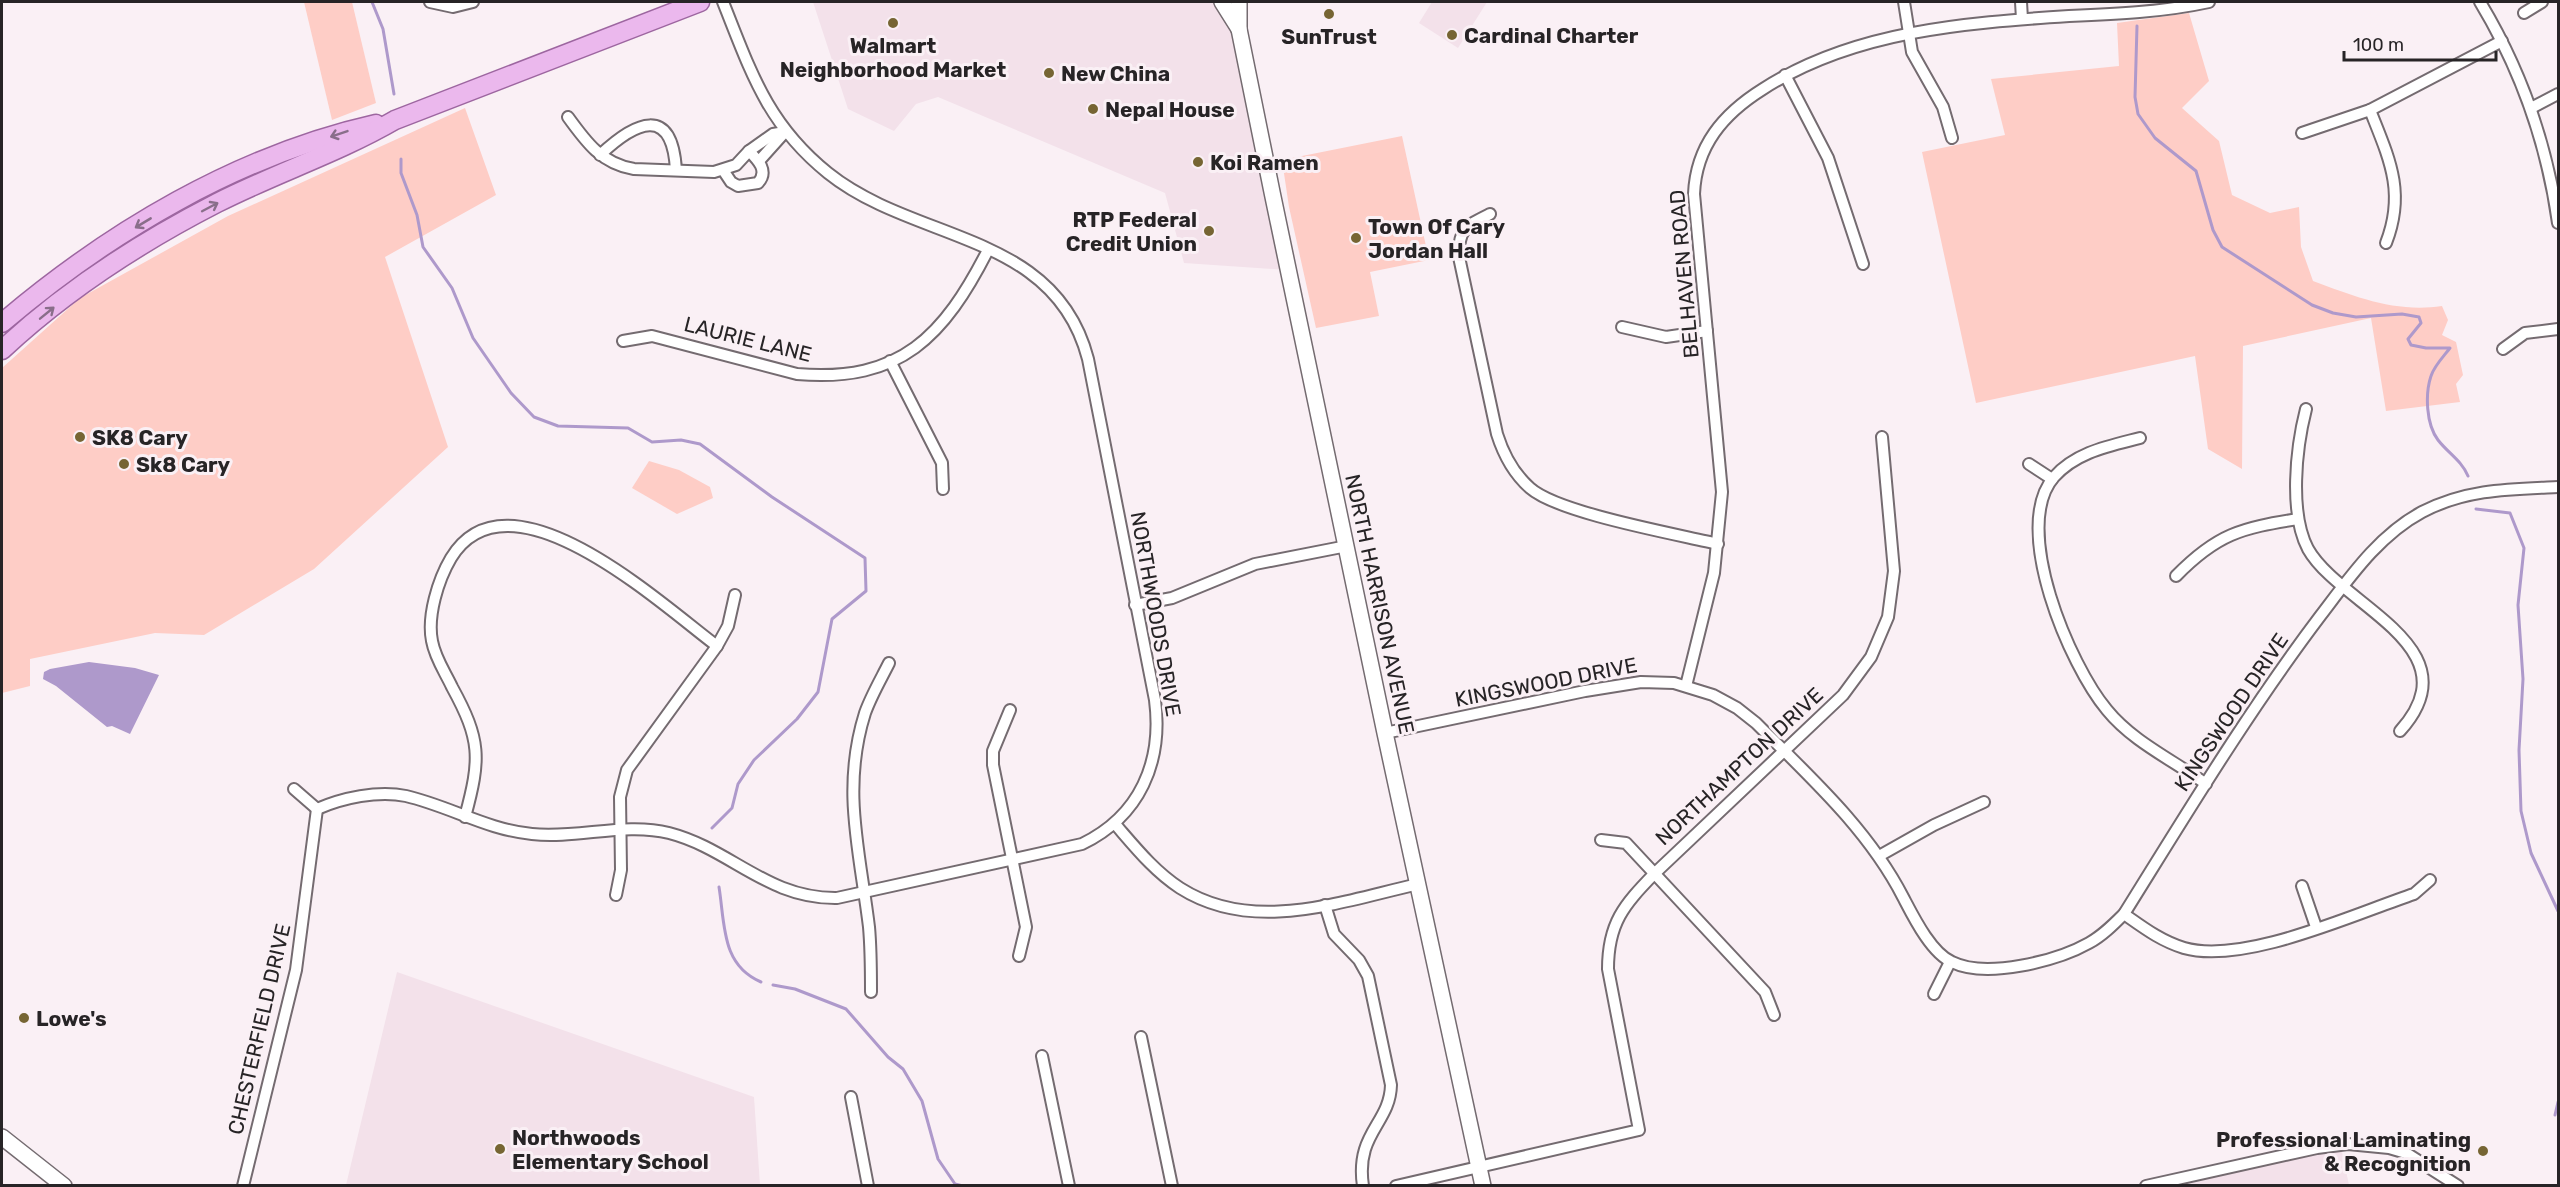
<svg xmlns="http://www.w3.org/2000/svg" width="2560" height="1187" font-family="Rubik,sans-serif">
<rect width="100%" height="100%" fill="#faf0f5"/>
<!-- built -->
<g fill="#f3e1ea">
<path d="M813,2H1232L1288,270L1184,263L1165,193L938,97L916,104L894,131L848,109Z"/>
<path d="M1432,2H1487L1458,48L1419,23Z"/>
<path d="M397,972L754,1097L760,1185H346Z"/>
<path d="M2330,1152H2342L2349,1185H2175Z"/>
</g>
<!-- green -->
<g fill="#fecdc6">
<path d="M304,2H352L376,103L332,120Z"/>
<path d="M2189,13L2209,81L2182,108L2219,141L2232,195L2270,213L2299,207L2301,247L2313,281C2356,297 2396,313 2442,306L2448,320L2442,335L2456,342L2463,375L2456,384L2460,402L2386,411L2371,318L2243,346L2242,469L2208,449L2195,356L1976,403L1922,152L2005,135L1991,79L2119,66L2117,23Z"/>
<path d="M465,108L496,195L385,257L448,447L314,569L204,635L155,633L30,659V686L2,693V368L80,298L228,216Z"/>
<path d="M1402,136L1429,260L1370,272L1379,316L1316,328L1289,207L1282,160Z"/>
<path d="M649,461L679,470L710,487L713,498L677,514L632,488Z"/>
</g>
<!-- water -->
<path fill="#ae99cb" d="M89,662L135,668L159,675L130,734L112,726L107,727L56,686L43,679L44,672L50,669Z"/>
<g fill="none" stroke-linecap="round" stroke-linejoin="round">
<!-- stream -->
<g stroke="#ae99cb" stroke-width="3">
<path d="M372,2L383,29L394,94"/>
<path d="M2137,26L2135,97L2138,114L2155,138L2196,171L2213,230L2222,247L2312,305L2333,313L2356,317L2402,314L2419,317L2421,323L2408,339L2411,345L2426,348H2450C2444,356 2434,366 2431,376C2425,394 2426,424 2438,440C2448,453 2462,461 2468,476"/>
<path d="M401,159V173L417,215L423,247L452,288L473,338L511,393L534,417L558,426L628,428L652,442L681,440L700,444L772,497L865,558L866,591L832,619L818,692L797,719L754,760L738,784L732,808L712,828"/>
<path d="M2476,509L2510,513L2524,548L2518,605L2523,679L2519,750L2521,811L2531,853L2558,911"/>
<path d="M719,887C725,924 721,965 761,982"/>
<path d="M773,985L795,989L846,1009L888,1057L903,1069L922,1101L938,1159L955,1184L963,1186"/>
<path d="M2555,1115L2558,1102"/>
</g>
<!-- street casing -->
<g stroke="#746b70" stroke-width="14">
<g id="street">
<path d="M430,2L453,7L473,2"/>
<path d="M1904,2L1912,52L1943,107L1952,138"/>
<path d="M2021,2L2022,19"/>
<path d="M2480,2C2521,70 2547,144 2558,223"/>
<path d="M2524,13L2542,2"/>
<path d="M1785,75L1828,158L1863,264"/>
<path d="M2531,108L2558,94"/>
<path d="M2370,110C2389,158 2406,192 2386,243"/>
<path d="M568,117C586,142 602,164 634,169L714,172L736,165L749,151L773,134L785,132"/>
<path d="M2302,133L2370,110L2502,41"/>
<path d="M600,155C635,122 672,104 676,170"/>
<path d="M759,161L785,132"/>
<path d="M723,170L731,182L738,186L758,183C769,171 758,160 749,151"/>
<path d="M1490,214C1466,226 1458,229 1459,257L1497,434C1503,453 1514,474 1530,488C1558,513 1676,534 1718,544"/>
<path d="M1622,327L1666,337L1707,331"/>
<path d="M623,341L652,336L797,374C901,383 944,336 988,250"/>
<path d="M2503,349L2525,333L2558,329"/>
<path d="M890,361L942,463L943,489"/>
<path d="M2306,409C2296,448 2289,513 2308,549C2340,606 2476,647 2400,731"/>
<path d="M2140,438C2109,446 2076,452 2054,477C2010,527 2070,666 2107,710C2133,742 2173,760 2206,784"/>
<path d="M2029,464L2052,479"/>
<path d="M2176,576C2217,534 2241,528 2298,519"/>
<path d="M1135,605L1172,598L1255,564L1347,546"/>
<path d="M1686,686L1714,573L1722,492L1694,194C1696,146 1723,114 1763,89C1853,31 1964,23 2069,16C2116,14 2163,12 2209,2"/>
<path d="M1010,710L993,751V765L1026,927L1019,956"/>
<path d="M1385,733L1585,691L1641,682L1674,683L1713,695L1737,708L1756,723C1809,776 1868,829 1903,897C1913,916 1931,953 1952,962C1986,979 2057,961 2089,943C2102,936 2113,925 2124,914C2187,813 2249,710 2321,615C2350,577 2379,535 2422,512C2466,489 2510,489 2558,487"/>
<path d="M294,789L317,809"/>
<path d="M317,809C342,798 378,790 406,796C449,806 488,830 532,834C577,839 625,822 669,833C731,849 767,899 837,898L1082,844C1140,816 1163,762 1155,700L1088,359C1055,231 915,243 828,173C767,124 751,72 723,2"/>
<path d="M465,817C481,758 481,740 452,687C445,672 435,658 432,641C427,616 438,580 451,558C509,463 662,605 717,646"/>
<path d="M1115,824C1135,847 1154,871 1180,888C1254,935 1341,901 1419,884"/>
<path d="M1601,840L1626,843L1765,992L1774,1015"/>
<path d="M1879,856L1934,825L1984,802"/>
<path d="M2302,886L2316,927"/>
<path d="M616,895L621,870L620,797L627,770L717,646L728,626L735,595"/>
<path d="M1325,905L1334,934L1359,960L1368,976L1391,1085C1390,1124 1355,1133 1363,1186"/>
<path d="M2124,914C2144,928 2161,941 2184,948C2244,965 2354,914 2414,894L2430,880"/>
<path d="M871,992C871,970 871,949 869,927C860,852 841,789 865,713C871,696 881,679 889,663"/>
<path d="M1934,994L1950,962"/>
<path d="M1141,1037L1172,1186"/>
<path d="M1042,1056L1069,1186"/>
<path d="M851,1097L868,1186"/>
<path d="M243,1186L296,970L317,809"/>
<path d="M1396,1186L1639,1130L1608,969C1608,923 1624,905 1654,874L1843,695L1871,657L1888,617L1894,571L1882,437"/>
<path d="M2146,1186L2317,1148L2348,1144L2389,1148L2406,1153L2458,1186"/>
</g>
</g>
<!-- secondary casing -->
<g stroke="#746b70" stroke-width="18">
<g id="secondary">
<path d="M1222,2L1239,29"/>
<path d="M1239,2V29L1272,192L1385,733L1483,1186"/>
<path d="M2,1137L64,1186"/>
</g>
</g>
<!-- primary casing -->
<g stroke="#9d66a0" stroke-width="21">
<g id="primary">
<path d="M2,323C109,232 238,155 376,124"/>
<path d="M2,350C64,292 141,242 217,203C276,173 338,153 395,120L700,2"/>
</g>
</g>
<!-- street -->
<use href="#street" stroke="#fff" stroke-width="10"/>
<!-- secondary -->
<use href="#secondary" stroke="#fff" stroke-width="15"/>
<!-- primary -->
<use href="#primary" stroke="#ebb8ed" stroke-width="18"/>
</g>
<!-- one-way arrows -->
<defs><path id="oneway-shaft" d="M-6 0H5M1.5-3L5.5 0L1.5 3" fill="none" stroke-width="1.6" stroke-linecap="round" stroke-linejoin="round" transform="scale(1.5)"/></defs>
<g stroke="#896e8a">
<use href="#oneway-shaft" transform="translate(339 134) rotate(161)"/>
<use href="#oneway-shaft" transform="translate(210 207) rotate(-28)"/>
<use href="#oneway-shaft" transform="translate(143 223) rotate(149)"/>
<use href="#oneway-shaft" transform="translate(47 313) rotate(-39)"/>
</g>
<!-- markers -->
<g fill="#766533" stroke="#faf0f5" stroke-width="2">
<circle cx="1329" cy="14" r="6"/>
<circle cx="893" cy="23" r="6"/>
<circle cx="1452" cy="35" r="6"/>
<circle cx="1049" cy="73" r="6"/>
<circle cx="1093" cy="109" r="6"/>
<circle cx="1198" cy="162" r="6"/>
<circle cx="1209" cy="231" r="6"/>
<circle cx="1356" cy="238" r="6"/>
<circle cx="80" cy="437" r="6"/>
<circle cx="124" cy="464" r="6"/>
<circle cx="24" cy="1018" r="6"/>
<circle cx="500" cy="1149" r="6"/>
<circle cx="2483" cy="1151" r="6"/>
</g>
<g text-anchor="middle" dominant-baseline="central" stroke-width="6" stroke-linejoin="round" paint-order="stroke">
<!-- poi labels -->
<g font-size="21" font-weight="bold" fill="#272426" stroke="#faf0f5" text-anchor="start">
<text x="1464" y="35">Cardinal Charter</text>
<text x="1329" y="36" text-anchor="middle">SunTrust</text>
<text x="893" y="45" text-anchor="middle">Walmart<tspan x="893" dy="24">Neighborhood Market</tspan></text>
<text x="1061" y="73">New China</text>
<text x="1105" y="109">Nepal House</text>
<text x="1210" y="162">Koi Ramen</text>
<text x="1197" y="219" text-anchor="end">RTP Federal<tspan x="1197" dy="24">Credit Union</tspan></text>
<text x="1368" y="226">Town Of Cary<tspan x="1368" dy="24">Jordan Hall</tspan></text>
<text x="92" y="437">SK8 Cary</text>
<text x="136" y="464">Sk8 Cary</text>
<text x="36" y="1018">Lowe's</text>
<text x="512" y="1137">Northwoods<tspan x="512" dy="24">Elementary School</tspan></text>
<text x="2471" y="1139" text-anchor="end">Professional Laminating<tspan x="2471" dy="24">&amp; Recognition</tspan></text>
</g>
<!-- street labels -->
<g font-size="21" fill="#272426" stroke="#faf0f5">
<text transform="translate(1684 274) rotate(-95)">BELHAVEN ROAD</text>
<text transform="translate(748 339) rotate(14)">LAURIE LANE</text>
<text transform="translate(1380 604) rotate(78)">NORTH HARRISON AVENUE</text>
<text transform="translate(1156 614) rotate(80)">NORTHWOODS DRIVE</text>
<text transform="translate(1546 682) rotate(-11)">KINGSWOOD DRIVE</text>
<text transform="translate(2231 712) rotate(-56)">KINGSWOOD DRIVE</text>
<text transform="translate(1739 766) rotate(-43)">NORTHAMPTON DRIVE</text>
<text transform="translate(259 1029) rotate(-77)">CHESTERFIELD DRIVE</text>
</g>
</g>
<!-- border -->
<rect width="2560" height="1187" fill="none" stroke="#272426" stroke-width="6"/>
<!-- scale -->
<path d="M2344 51v9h152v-9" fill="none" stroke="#272426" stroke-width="3"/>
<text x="2353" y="51" font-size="18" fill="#272426" stroke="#faf0f5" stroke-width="4.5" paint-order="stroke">100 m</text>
</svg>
